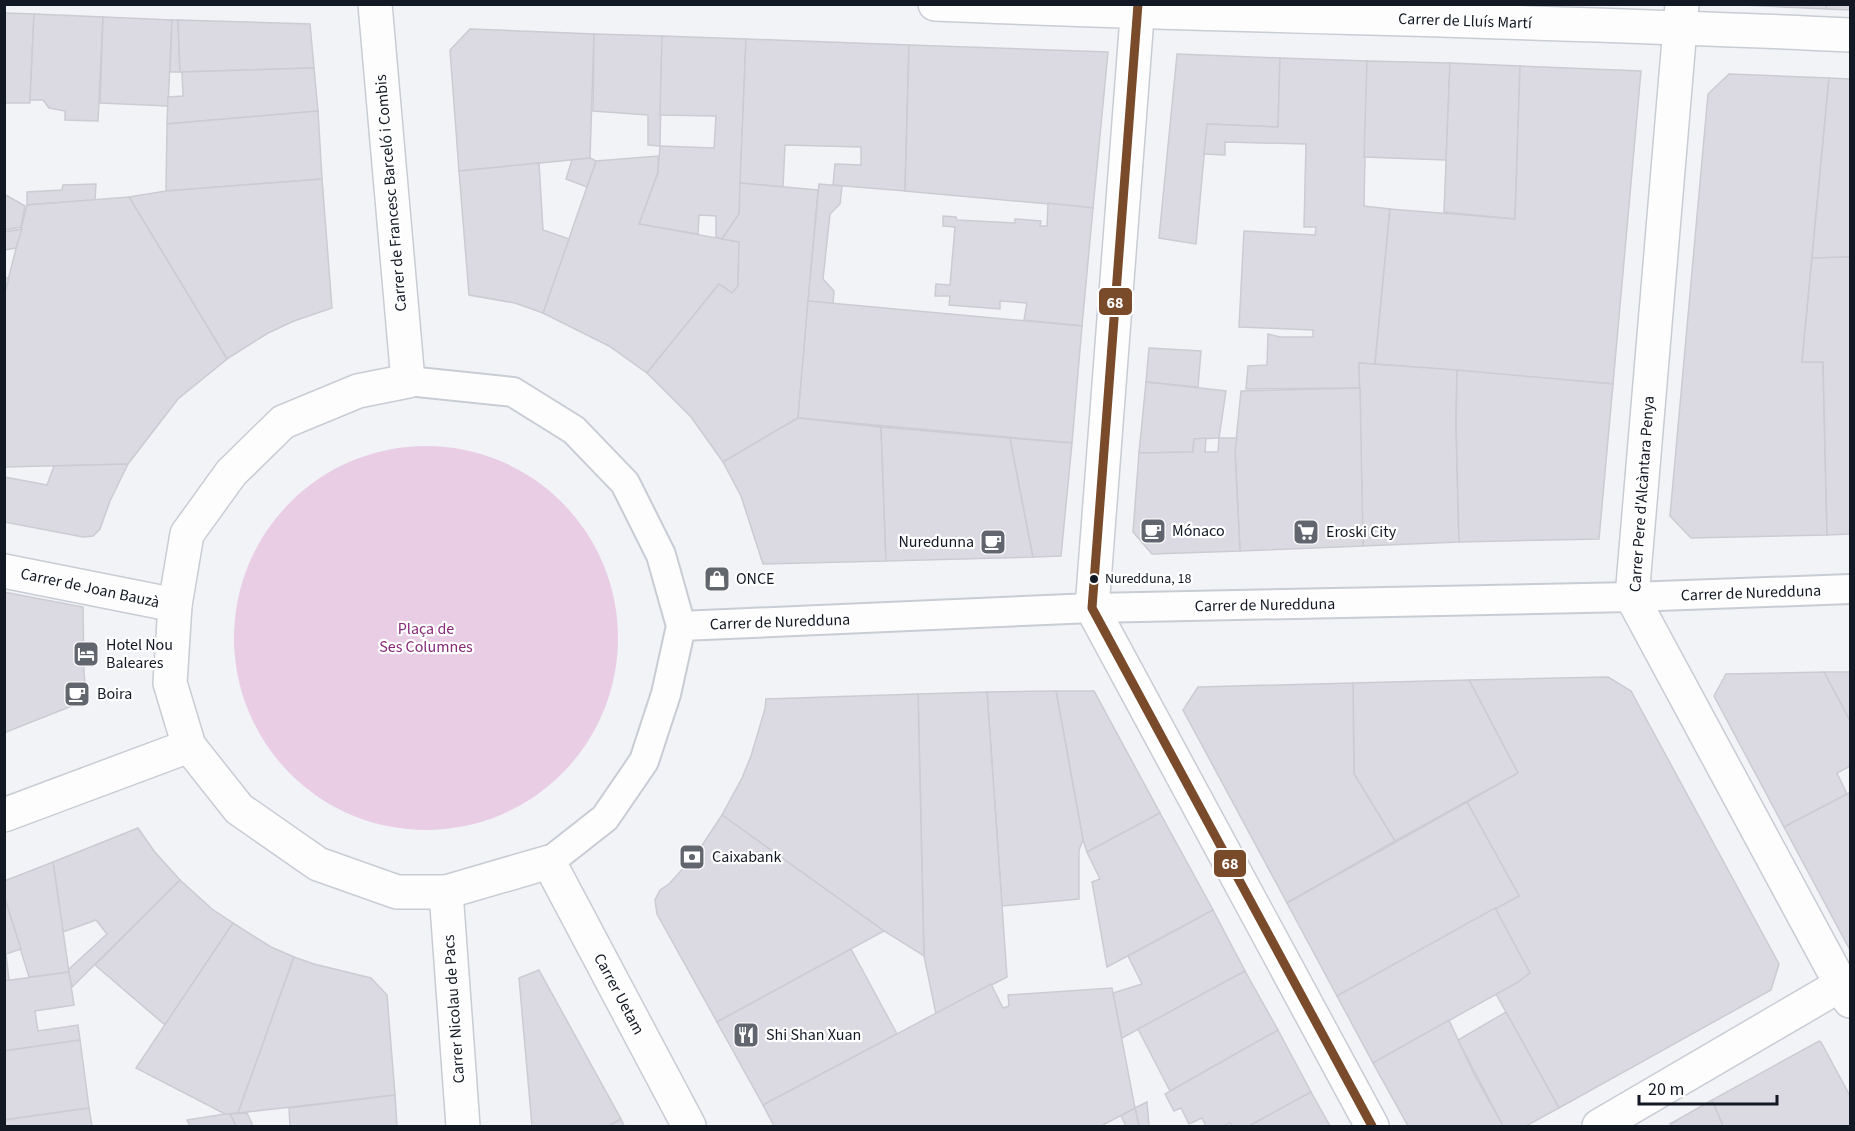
<svg xmlns="http://www.w3.org/2000/svg" width="1855" height="1131" font-family="'Source Sans 3',sans-serif">
<rect width="100%" height="100%" fill="#f1f3f7"/>
<!-- green -->
<circle fill="#e9cde5" cx="426" cy="638" r="192"/>
<!-- building -->
<g fill="#dbdae2" stroke="#cccbd3" stroke-width="1.5">
<path d="M1722,4H1827L1826,9Z"/>
<path d="M1827,4H1850V10L1826,9Z"/>
<path d="M4,13L34,14L30,103H4Z"/>
<path d="M34,14L103,17L98,121L65,120V111L49,108L43,100H30Z"/>
<path d="M103,17L172,20L168,106L100,103Z"/>
<path d="M172,20H178L180,72H170Z"/>
<path d="M178,20L310,24L314,68L180,72Z"/>
<path d="M470,29L594,34L590,158L459,171L450,50Z"/>
<path d="M594,34L662,36L660,146L648,145V115L593,111Z"/>
<path d="M662,36L746,39L739,214L722,239L716,237V216L699,215L698,234L639,224L658,172L660,146L714,148L716,116L660,115Z"/>
<path d="M746,39L909,45L905,191L833,185L835,164L861,165V147L785,145L783,187L740,183Z"/>
<path d="M909,45L1108,52L1093,208L905,191Z"/>
<path d="M1177,54L1280,58L1278,127L1207,124L1196,244L1159,238Z"/>
<path d="M1280,58L1367,61L1364,206L1390,209L1375,364L1359,363L1360,388L1246,389L1248,366L1267,365L1268,334L1280,337H1313V330L1239,327L1244,231L1315,235L1316,227H1304L1306,144L1225,142V155L1204,154L1207,124L1278,127Z"/>
<path d="M1367,61L1450,63L1446,160L1364,157Z"/>
<path d="M1450,63L1520,66L1515,219L1444,212Z"/>
<path d="M1520,66L1641,71L1613,384L1375,364L1390,209L1515,219Z"/>
<path d="M314,68L318,111L167,124L168,97L183,96L182,72Z"/>
<path d="M1729,74L1829,78L1802,362H1823L1827,535L1691,538L1670,516L1708,94Z"/>
<path d="M1829,78L1850,79V257L1812,258Z"/>
<path d="M318,111L322,179L166,191L167,124Z"/>
<path d="M658,156V172L639,224L739,242L738,286L732,293L719,284L647,373L609,346L543,313L596,161Z"/>
<path d="M590,158L596,161L587,187L566,179L572,160Z"/>
<path d="M539,163L543,230L569,239L543,313L515,303L469,295L459,171Z"/>
<path d="M322,179L332,308L294,321L268,333L227,359L129,197L166,191Z"/>
<path d="M740,183L818,190L798,418L723,462L691,417L647,373L719,284L732,293L738,286L739,242L722,239L739,214Z"/>
<path d="M96,184L95,200L27,205V192L62,190L63,185Z"/>
<path d="M819,184L842,186L840,204L830,214L823,279L834,291L833,304L808,301Z"/>
<path d="M4,194L25,206L21,227L4,230Z"/>
<path d="M129,197L227,359L178,399L128,464L4,467V296L27,205Z"/>
<path d="M1048,203L1093,208L1082,326L1024,320L1027,303L1000,301V309L949,305L950,296H935L936,284L950,285L955,227L943,226V216L956,217L957,220L1015,223V219L1041,221L1040,226H1047Z"/>
<path d="M22,229L16,248L4,250V232Z"/>
<path d="M1850,257V534L1827,535L1823,362H1802L1812,258Z"/>
<path d="M4,278H9L4,296Z"/>
<path d="M808,301L1082,326L1072,443L798,418Z"/>
<path d="M1149,348L1201,351L1198,387L1146,382Z"/>
<path d="M1359,363L1457,370L1456,424L1459,542L1363,546Z"/>
<path d="M1457,370L1613,384L1599,539L1459,542L1456,424Z"/>
<path d="M1146,382L1226,391L1219,438L1194,439L1193,452L1139,453Z"/>
<path d="M1360,388L1363,546L1240,551L1235,451L1241,391Z"/>
<path d="M798,418L881,427L886,561L763,564L741,496L723,462Z"/>
<path d="M881,427L1010,438L1033,557L886,561Z"/>
<path d="M1010,438L1072,443L1061,556L1033,557Z"/>
<path d="M1206,438L1205,452H1218L1219,438H1237L1235,451L1240,551L1152,554L1133,532L1139,453L1193,452L1194,439Z"/>
<path d="M128,464L110,501L100,529L93,536L83,537L4,522V477L47,485L54,466Z"/>
<path d="M4,592L83,607L84,673L87,700L4,733Z"/>
<path d="M1824,672H1850V721Z"/>
<path d="M1824,672L1850,721V766L1837,773L1847,794L1784,827L1714,696L1726,674Z"/>
<path d="M1608,677L1631,691L1779,964L1771,990L1559,1108L1496,994L1530,973L1495,908L1519,896L1467,802L1518,773L1469,680Z"/>
<path d="M1469,680L1518,773L1395,841L1354,774L1353,683Z"/>
<path d="M1353,683L1354,774L1395,841L1287,903L1183,710L1198,687Z"/>
<path d="M1056,691H1094L1160,813L1087,852L1083,840Z"/>
<path d="M1056,691L1083,840L1079,850V899L1002,906L987,692Z"/>
<path d="M987,692L1007,977L936,1014L924,956L918,694Z"/>
<path d="M918,694L924,956L884,931L722,815L742,778L751,756L765,709L766,699Z"/>
<path d="M1849,793L1850,795V950L1784,827Z"/>
<path d="M1467,802L1519,896L1337,996L1287,903Z"/>
<path d="M1160,813L1213,910L1107,967L1092,882L1100,879L1087,852Z"/>
<path d="M722,815L884,931L717,1022L657,914L655,900L660,890L669,884L697,853Z"/>
<path d="M138,828L154,851L180,880L72,987L68,970L107,934L96,920L63,932L53,862Z"/>
<path d="M53,862L69,972L29,977L4,896V881Z"/>
<path d="M180,880L212,909L233,923L165,1025L95,965Z"/>
<path d="M4,896L21,949L6,954L9,980L4,981Z"/>
<path d="M1495,908L1530,973L1518,982L1373,1063L1337,996Z"/>
<path d="M1213,910L1245,971L1122,1038L1113,993L1142,984L1128,956Z"/>
<path d="M233,923L271,947L294,957L238,1113L225,1114L136,1068Z"/>
<path d="M851,949L897,1034L763,1105L717,1022Z"/>
<path d="M294,957L314,964L371,978L387,995L395,1095L238,1113Z"/>
<path d="M539,970L621,1119L608,1126H532L519,978Z"/>
<path d="M1245,971L1278,1030L1170,1091L1138,1029Z"/>
<path d="M69,972L74,1005L35,1011L38,1031L78,1025L80,1040L4,1051V981Z"/>
<path d="M991,984L1003,1008L1009,1006L1008,995L1112,988L1135,1108L1101,1126H774L763,1105Z"/>
<path d="M1506,1012L1559,1108L1526,1126H1503L1458,1040Z"/>
<path d="M1449,1020L1472,1070L1503,1126H1408L1373,1063Z"/>
<path d="M1278,1030L1311,1092L1249,1126H1232L1230,1123L1223,1126H1206L1202,1118L1189,1124L1181,1108L1174,1111L1165,1094Z"/>
<path d="M80,1040L89,1108L4,1120V1051Z"/>
<path d="M1819,1041L1821,1042L1850,1096V1126H1723L1712,1100Z"/>
<path d="M1311,1092L1330,1126H1249Z"/>
<path d="M395,1095L397,1126H290L289,1108Z"/>
<path d="M1712,1100L1723,1126H1672L1670,1124Z"/>
<path d="M1147,1102L1149,1126H1139L1135,1108Z"/>
<path d="M89,1108L92,1126H4V1120Z"/>
<path d="M1135,1108L1139,1126H1126L1121,1116Z"/>
<path d="M247,1113L253,1126H236L230,1114Z"/>
<path d="M225,1114H230L236,1126H190L187,1120Z"/>
<path d="M621,1119L624,1126H608Z"/>
</g>
<g fill="none" stroke-linecap="round" stroke-linejoin="round">
<!-- pedestrian casing -->
<g stroke="#c8ccd4" stroke-width="32">
<g id="pedestrian">
<path d="M408,381L513,392L574,430L625,483L661,555L681,626L666,694L644,761L605,818L549,862"/>
<path d="M681,626L1092,608L1632,597L1850,589"/>
</g>
</g>
<!-- minor casing -->
<g stroke="#c8ccd4" stroke-width="36">
<g id="minor">
<path d="M935,4C1240,17 1546,20 1850,35"/>
<path d="M1138,4L1092,608L1372,1126"/>
<path d="M1682,4L1632,597L1850,1001"/>
<path d="M4,571L175,605"/>
<path d="M1599,1126L1842,984"/>
</g>
</g>
<!-- tertiary casing -->
<g stroke="#c8ccd4" stroke-width="36">
<g id="tertiary">
<path d="M375,4L408,381L358,391L283,422L231,473L187,534L175,605L170,683L189,746L239,809L318,864L397,892H446L549,862L689,1126"/>
<path d="M4,815L189,746"/>
<path d="M446,892L463,1126"/>
</g>
</g>
<!-- pedestrian -->
<use href="#pedestrian" stroke="#fdfdfe" stroke-width="28"/>
<!-- minor -->
<use href="#minor" stroke="#fdfdfe" stroke-width="33"/>
<!-- tertiary -->
<use href="#tertiary" stroke="#fdfdfe" stroke-width="33"/>
<!-- bus-1 casing -->
<g stroke="#fff" stroke-width="14">
<path id="bus-1" d="M1138,4L1092,608L1372,1126"/>
</g>
<!-- bus-1 -->
<use href="#bus-1" stroke="#7a4b2a" stroke-width="9"/>
</g>
<!-- icons -->
<defs>
<g id="cafe-square" transform="scale(1.35)"><rect x="-9" y="-9" width="18" height="18" rx="4" fill="#61656e" stroke="#fff"/><path d="M-5.5-4.5H6V0H3Q3 3.5 0 3.5H-2.5Q-5.5 3.5-5.5 0ZM3-3.2v2h1.7v-2ZM-6 4.5H4V6H-6Z" fill="#fff"/></g>
<g id="supermarket-square" transform="scale(1.35)"><rect x="-9" y="-9" width="18" height="18" rx="4" fill="#61656e" stroke="#fff"/><path d="M-6-5.5h2.5l.6 2H6L4.5 2H-2.5L-4.4-4H-6ZM-1.5 3.2a1.3 1.3 0 1 0 .1 0ZM3 3.2a1.3 1.3 0 1 0 .1 0Z" fill="#fff"/></g>
<g id="shop-square" transform="scale(1.35)"><rect x="-9" y="-9" width="18" height="18" rx="4" fill="#61656e" stroke="#fff"/><path d="M-5-2.5h2.3a2.7 3.5 0 0 1 5.4 0H5L5.5 6h-11ZM-1.5-2.5h3a1.5 2.3 0 0 0-3 0Z" fill="#fff"/></g>
<g id="hotel-square" transform="scale(1.35)"><rect x="-9" y="-9" width="18" height="18" rx="4" fill="#61656e" stroke="#fff"/><path d="M-6-4.5h1.5V1H6V5H4.5V3h-9V5H-6ZM-4 0a1.8 1.8 0 1 1 3.6 0ZM.5 0V-2.5h3Q6-2.5 6 0Z" fill="#fff"/></g>
<g id="bank-square" transform="scale(1.35)"><rect x="-9" y="-9" width="18" height="18" rx="4" fill="#61656e" stroke="#fff"/><path d="M-6-4H6V4H-6ZM0-2.3a2.3 2.3 0 1 0 0 4.6a2.3 2.3 0 1 0 0-4.6Z" fill="#fff"/></g>
<g id="restaurant-square" transform="scale(1.35)"><rect x="-9" y="-9" width="18" height="18" rx="4" fill="#61656e" stroke="#fff"/><path d="M-5-6h1v4h1v-4h1v4h1v-4h1v5L-1.5 .5V6h-2V.5L-5-1ZM5-6V6H3V1.5H1.5Q1.5-4 5-6Z" fill="#fff"/></g>
</defs>
<g fill-rule="evenodd">
<use href="#cafe-square" x="1153" y="531"/>
<use href="#supermarket-square" x="1306" y="532"/>
<use href="#cafe-square" x="993" y="542"/>
<use href="#shop-square" x="717" y="579"/>
<use href="#hotel-square" x="86" y="654"/>
<use href="#cafe-square" x="77" y="694"/>
<use href="#bank-square" x="692" y="857"/>
<use href="#restaurant-square" x="746" y="1035"/>
</g>
<!-- markers -->
<circle fill="#131924" stroke="#fff" stroke-width="2" cx="1094" cy="579" r="5"/>
<g text-anchor="middle" dominant-baseline="central" stroke-width="4.5" stroke-linejoin="round" paint-order="stroke">
<!-- bus labels -->
<g font-size="14" fill="#131924" stroke="#fff" text-anchor="start">
<text x="1105" y="579">Nuredduna, 18</text>
</g>
<!-- street labels -->
<g font-size="16" fill="#131924" stroke="#fff">
<text transform="translate(1465 21) rotate(2)">Carrer de Lluís Martí</text>
<text transform="translate(391 193) rotate(-95)">Carrer de Francesc Barceló i Combis</text>
<text transform="translate(1642 494) rotate(-86)">Carrer Pere d'Alcàntara Penya</text>
<text transform="translate(90 588) rotate(12)">Carrer de Joan Bauzà</text>
<text transform="translate(1751 593) rotate(-2)">Carrer de Nuredduna</text>
<text transform="translate(1265 605) rotate(-1)">Carrer de Nuredduna</text>
<text transform="translate(780 622) rotate(-2)">Carrer de Nuredduna</text>
<text transform="translate(619 994) rotate(62)">Carrer Uetam</text>
<text transform="translate(454 1009) rotate(-94)">Carrer Nicolau de Pacs</text>
</g>
<!-- poi labels -->
<g font-size="16" fill="#131924" stroke="#fff" text-anchor="start">
<text x="1172" y="531">Mónaco</text>
<text x="1326" y="532">Eroski City</text>
<text x="974" y="542" text-anchor="end">Nuredunna</text>
<text x="736" y="579">ONCE</text>
<text x="106" y="645">Hotel Nou<tspan x="106" dy="18">Baleares</tspan></text>
<text x="97" y="694">Boira</text>
<text x="712" y="857">Caixabank</text>
<text x="766" y="1035">Shi Shan Xuan</text>
</g>
<!-- park labels -->
<g font-size="16" fill="#862a79" stroke="#fff">
<text x="426" y="629">Plaça de<tspan x="426" dy="18">Ses Columnes</tspan></text>
</g>
</g>
<g stroke="#fff" stroke-width="2">
<rect x="1098" y="287" width="35" height="29" rx="6" fill="#7a4b2a"/>
<rect x="1213" y="849" width="34" height="29" rx="6" fill="#7a4b2a"/>
</g>
<g font-size="16" text-anchor="middle" font-weight="bold" fill="#fff">
<text x="1115" y="308">68</text>
<text x="1230" y="869">68</text>
</g>
<!-- border -->
<rect width="1855" height="1131" fill="none" stroke="#131924" stroke-width="12"/>
<!-- scale -->
<path d="M1639 1095v9h138v-9" fill="none" stroke="#131924" stroke-width="3"/>
<text x="1648" y="1095" font-size="18" fill="#131924" stroke="#ffffff" stroke-width="4.5" paint-order="stroke">20 m</text>
</svg>
